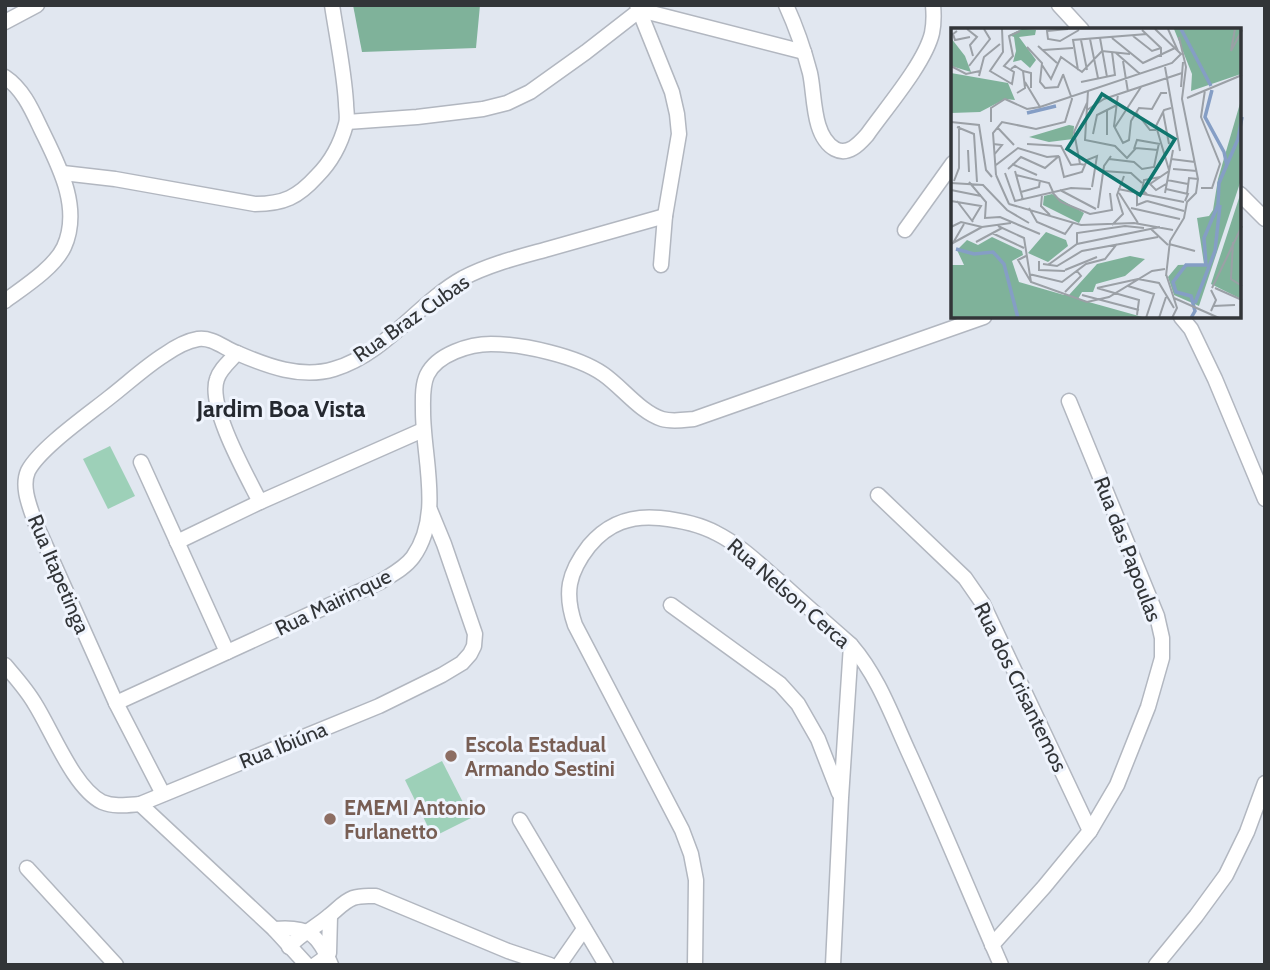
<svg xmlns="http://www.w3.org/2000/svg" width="1270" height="970" font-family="Cabin,sans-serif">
<rect width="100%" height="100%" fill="#e1e7f0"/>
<!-- green -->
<g fill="#9dd0b8">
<path d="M110,446L135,496L108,509L83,459Z"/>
<path d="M442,761L471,818L433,837L405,780Z"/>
</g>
<!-- forest -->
<path fill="#7fb29a" d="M353,5H480L476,48L362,52Z"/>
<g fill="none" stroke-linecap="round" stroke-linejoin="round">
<!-- street casing -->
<g stroke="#b2b7c0" stroke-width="17">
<g id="street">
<path d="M637,5L672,92L677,114L679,134L665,216L661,265"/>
<path d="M786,5C796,27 804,50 810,73C815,95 812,136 835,149C848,156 859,144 867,135C886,108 925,63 932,33C934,23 934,15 933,5"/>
<path d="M1059,5L1082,30"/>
<path d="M640,10L804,52"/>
<path d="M5,22L37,5"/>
<path d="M5,77C23,89 32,110 41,129C58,164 82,207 64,247C54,268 24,287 5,301"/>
<path d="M347,122L417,117L483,109L507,103L530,92L586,52L640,10"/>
<path d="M63,173L115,179L255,204C284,204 298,197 317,176C331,162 341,143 346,124C348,118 346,110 346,103C344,70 337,38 332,5"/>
<path d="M1240,194L1265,219"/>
<path d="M905,230L953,163"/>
<path d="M1181,317L1191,329L1215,379L1265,499"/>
<path d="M237,353C230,361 220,369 217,379C207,406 247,476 260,502"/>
<path d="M141,462L227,652"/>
<path d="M878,495L965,578L983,604L1090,831"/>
<path d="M177,542L260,502L423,430"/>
<path d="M671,605L780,684L798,704L818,739L839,793"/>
<path d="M5,665C16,678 27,690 35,704C52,731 74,788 102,802C114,807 127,805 140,804L379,706L442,675L462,663L470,654L474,646L475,634L444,544L430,510"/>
<path d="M116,703L380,582C391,575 405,568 413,557C443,515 423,459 423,411C423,399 422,386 427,375C437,354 470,344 491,344C523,344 577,356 603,374C622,387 640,412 662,419C672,422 683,420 694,419L984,317"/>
<path d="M163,794L116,703L35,522C30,507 21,487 28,471C40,448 89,414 110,397C128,383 145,367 164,355C174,348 186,341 198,339C212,337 224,348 237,353C267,366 301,379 334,369C385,354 418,303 463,278C490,264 519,257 548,249C587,238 626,227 665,216"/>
<path d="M140,804L274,929L307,965"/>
<path d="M520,820L606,965"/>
<path d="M27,868L116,965"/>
<path d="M274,929C308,926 318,933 331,965"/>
<path d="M992,945L1044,887L1090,831L1117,785L1148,707L1162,658V638L1157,616L1069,401"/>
<path d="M289,947C301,933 317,927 330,915C338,909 343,902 353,898C361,895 368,896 376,896L508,951L550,965"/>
<path d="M315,965L326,957L329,953L330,916"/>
<path d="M559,965L584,929"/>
<path d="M695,965L696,880L691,854L682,830L575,625C564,593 568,573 589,546C608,523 631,515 660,518C679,520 699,524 716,533C740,545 759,564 779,581C803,603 827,624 851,645C878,676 892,716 909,753C941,823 970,894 1001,965"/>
<path d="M833,965L841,798L851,645"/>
<path d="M1156,965L1196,916L1226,875L1247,832L1265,783"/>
</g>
</g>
<!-- street -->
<use href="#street" stroke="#fff" stroke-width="14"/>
</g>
<!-- markers -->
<g fill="#8d6e63" stroke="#eff4fd" stroke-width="2.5">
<circle cx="451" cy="756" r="7"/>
<circle cx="330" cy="819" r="7"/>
</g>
<g text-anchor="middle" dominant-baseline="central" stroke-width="6" stroke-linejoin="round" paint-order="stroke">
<!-- street labels -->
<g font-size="21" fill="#323538" stroke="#eff4fd">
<text transform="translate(411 318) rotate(-35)">Rua Braz Cubas</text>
<text transform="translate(1128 549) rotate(69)">Rua das Papoulas</text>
<text transform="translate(59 574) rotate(67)">Rua Itapetinga</text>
<text transform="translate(789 593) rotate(41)">Rua Nelson Cerca</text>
<text transform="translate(333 602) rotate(-26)">Rua Mairinque</text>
<text transform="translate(1021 687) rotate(64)">Rua dos Crisantemos</text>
<text transform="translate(283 745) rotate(-22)">Rua Ibiúna</text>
</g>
<!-- education labels -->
<g font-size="21" font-weight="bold" fill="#785e54" stroke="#eff4fd" text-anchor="start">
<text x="465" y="744">Escola Estadual<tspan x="465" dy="24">Armando Sestini</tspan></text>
<text x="344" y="807">EMEMI Antonio<tspan x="344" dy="24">Furlanetto</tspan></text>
</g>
<!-- quarter labels -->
<g font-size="24" font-weight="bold" fill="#252930" stroke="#eff4fd">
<text x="281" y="408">Jardim Boa Vista</text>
</g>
</g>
<!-- overview -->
<g transform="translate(951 28)">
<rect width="290" height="290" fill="#e1e7f0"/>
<path d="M71,1L85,2L84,7L68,9L85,32L79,40L70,32L62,34L65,23L63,9L58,7ZM223,1H290V46L240,63L241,46ZM0,10L14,28L20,44L0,38ZM0,45L57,55L64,72L54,71L29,84L0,85ZM290,72V152L248,278L223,267L217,249L227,237L253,236L246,190L258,188L262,182L267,151ZM118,97L123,98L122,111L98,114L78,109ZM290,164V271L260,256ZM101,166L133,185L128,195L92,177L93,168ZM95,204L115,212L117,218L97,234L77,225ZM41,209L71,223L72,227L61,233L68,254L113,267H118L146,236L179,228L194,231L174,248L145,256L142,264H131L127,271L195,290H0V237H13L6,222L16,212L27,217Z" fill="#7fb29a"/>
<path fill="none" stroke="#859ec5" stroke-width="3.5" d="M230,1L260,58M261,62L254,89L273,124L276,138M76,85L105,78M5,221L23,226L42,224L53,236L67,290M244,275L264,223L269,177M240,290L244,283L240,268L225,264L222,254L235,237H255L253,210L267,177L268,155L287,111L291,89"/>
<path fill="none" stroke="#9ba0a6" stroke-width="2" d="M16,1L26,9L19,17L22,28M51,1L52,24L39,43L61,56L63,44L53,38L62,28L58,8L69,3M117,1L96,3L97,11L109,13L128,2M217,1L227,23M284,1L280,23L291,2M191,2L210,20V29M6,3L2,6L4,12L19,9M182,8L201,23L210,20M149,10L156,49M161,10L192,35L224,20M139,11L147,50M130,12L136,42M87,18L106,35M76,19L91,35L89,54L94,60L107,59L112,47M92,22L122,20M165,25L189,46M172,33L177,64M91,37L100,51L110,29L131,44L151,23L179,26M0,38L15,46L29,43M18,38L39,11L33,1M214,39L229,123M60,41L64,38L72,43L74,60L66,65M127,42L122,12L196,6M72,43L80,45V60M28,48L33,29L49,16M74,54L89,79M130,54L164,47L161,24M230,59L232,34M137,63L134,112L164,118L176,130L185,120L207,122M167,66L163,98L172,115L178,112L180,93L188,80L201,81L210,65H216M236,70L291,47M156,81V107M136,82L153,71L231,45M185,84L199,102H205M212,84L218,116M0,94L28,97L35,142L41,149M40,94V80L54,71L76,81L89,79L221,35L230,26L204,1M205,98L218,142M6,99L23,106L26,154M46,99L63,117M164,99L190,59M204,100L213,82L220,80M142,106L146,87L166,77M42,116L51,117L43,127M76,116L110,118L120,137L129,136M183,121L186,112L209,116M17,122L18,144M108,128L113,149L131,144L136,132L146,128L141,159M158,131L183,134L191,141L203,139L208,115M220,131L244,134M61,136L86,147M45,137L67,120L96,129L108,128M134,137L129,136L123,104L136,75M57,141L70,129L94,140L108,128M222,141L246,143M64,143L72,172M152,143L180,145L191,155M54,145L64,173L120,160L140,161M45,147L42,105L51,94L85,101L114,94L121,71L112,46M45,147L58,176M65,147L98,155L102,164M216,152L237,156M3,153L8,140V98M18,154L35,174L34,190L49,189L89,206M0,155L32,157L56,182L78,195M215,156L205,162L199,156L218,143M250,160H261L269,136L250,89L254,62M167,161L233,174M215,161L237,166L234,173M0,162L30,168M109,162L145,181M70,164L88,159L89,152M101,164L110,174L139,186L161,182L159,165M168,165L187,195M186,165V177L196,173M214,165L222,122M196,166L191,162L193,152L209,149M236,166L238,150L247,151M91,167L90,178L99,187M0,173L30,178L21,193M6,173L22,194M196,173L233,183M58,176L130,197L183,195L222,202M78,180L86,194L114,206L122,195M147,180L153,138L160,128M180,180L229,191M161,197L172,186L166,167L173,148M47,198L73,210L80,254L136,274L158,269L201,243L214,241M0,199L10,194L31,199L60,195M200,201L217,217M41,205L73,220M25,214L51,200M282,214L280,251L291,258M2,215L13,196M0,216L31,199M126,216V205L174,198L193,200M218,216L244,223M75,228L67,232L80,254M88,233V242L114,243M92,236L106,238L131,223L207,209M97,237L126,216L209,199M114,242L146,229M78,246L111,254L135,236L154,231L166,216M215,246L226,280L221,290M215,248L219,213L233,190L236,174L245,165L247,151L231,71L235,39L228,9M177,258L203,266L195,290M146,260L187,251L208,255L223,280M146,260L188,272L186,287M261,260L291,198M264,260L291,272M114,264L130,248L126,243M131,267L188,282M223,270L268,290M262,278L284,277M260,283L265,272L260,262M208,290L215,269"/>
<path fill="#0f766e" fill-opacity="0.15" stroke="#0f766e" stroke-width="3.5" d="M151,66L224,111L189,167L116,121Z"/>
<rect width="290" height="290" fill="none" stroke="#323538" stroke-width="3.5"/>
</g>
<!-- border -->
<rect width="1270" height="970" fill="none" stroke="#323538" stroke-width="14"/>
</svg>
